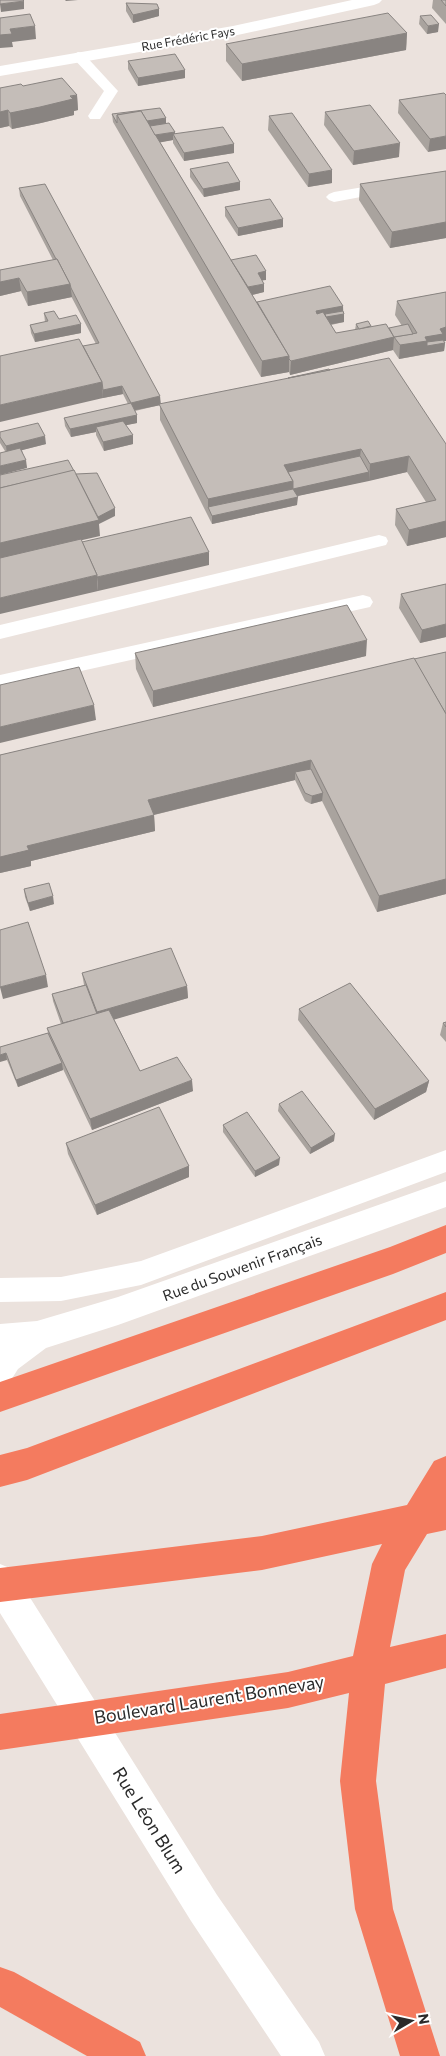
<svg xmlns="http://www.w3.org/2000/svg" width="446" height="2056" font-family="Commissioner,sans-serif">
<rect width="100%" height="100%" fill="#ebe2dd"/>
<g fill="none" stroke-linecap="round" stroke-linejoin="round">
<!-- lane -->
<g fill="#fff" fill-rule="evenodd">
<path d="M78,52L83,53L118,91L100,119H90L88,116L104,91L71,56Z"/>
<path d="M446,173V181L334,202L329,200L326,197L329,194L334,192Z"/>
<path d="M379,535L386,537L388,541L386,545L0,639V625Z"/>
<path d="M363,595L370,597L373,602L370,607L0,689V675Z"/>
<path d="M446,1150V1172L141,1285L61,1301L0,1302V1278L61,1277L141,1261Z"/>
</g>
<!-- street -->
<path fill="#fff" fill-rule="evenodd" d="M352,0H382L379,3L374,5L233,36L0,76V66L233,26Z"/>
<!-- secondary -->
<g fill="#fff" fill-rule="evenodd">
<path d="M446,1181V1207L118,1325L46,1348L18,1369L11,1380L0,1384V1324L37,1321L118,1297Z"/>
<path d="M0,1564L12,1569L217,1895L319,2042L325,2056H281L191,1921L0,1613Z"/>
</g>
<!-- highway -->
<g fill="#f47b5f" fill-rule="evenodd">
<path d="M446,1225V1253L393,1274L0,1412V1382L390,1247Z"/>
<path d="M446,1292V1320L27,1480L0,1487V1455L27,1448Z"/>
<path d="M446,1456V1530L427,1534L405,1570L390,1647L446,1634V1668L385,1684L376,1781L393,1909L440,2056H400L355,1909L340,1781L349,1693L288,1708L0,1750V1714L288,1672L353,1656L372,1564L382,1544L262,1570L0,1602V1568L262,1536L407,1505L434,1461Z"/>
<path d="M0,1967L14,1972L140,2042L146,2056H87L0,2007Z"/>
</g>
</g>
<!-- wall -->
<g fill="#a9a39e">
<path d="M433,0H446V24L432,8Z"/>
<path d="M126,3L159,9V16L133,23L126,11Z"/>
<path d="M420,16L438,32L427,34L419,24Z"/>
<path d="M407,33L406,50L242,81L226,61V44Z"/>
<path d="M128,61L185,70V78L138,86L128,69Z"/>
<path d="M23,86L77,95L78,110L74,111V115L41,123L12,129L9,126L0,128V88Z"/>
<path d="M444,93L428,152L398,113L399,100Z"/>
<path d="M325,112L399,157L353,165L324,125Z"/>
<path d="M112,114L166,118V124L175,132V134L234,144V153L184,161L173,143V140L160,142L231,260L266,271V280H262L264,292L252,295L257,302L343,306L344,322L331,325L336,333L355,330L356,324L371,327L389,328L402,326L395,315L397,301L446,292V341H444L445,343L444,351L399,359L393,350L290,375L289,372L261,377L113,122Z"/>
<path d="M269,116L332,183L308,187L268,130Z"/>
<path d="M190,169L240,182V190L204,197L190,177Z"/>
<path d="M446,171V238L390,248L359,200L360,184Z"/>
<path d="M19,188L161,404L446,444V537L407,546L395,525L396,509L426,502L407,472L297,496V505L212,524L160,420V405L135,411L137,423L126,425L133,444L104,451L96,435V432L71,437L65,426L64,418L128,404L123,394L103,398L83,346L96,344L71,296L72,297L28,306L21,291L0,296V270L53,260L20,196Z"/>
<path d="M225,207L283,227L238,236L225,216Z"/>
<path d="M44,313L81,333L35,342L31,333L30,325L45,322Z"/>
<path d="M0,432L46,444L22,450L27,468L5,451L0,443Z"/>
<path d="M446,584V637L420,643L399,608L401,594Z"/>
<path d="M446,652V894L377,912L322,801L311,804L305,801L295,780L154,815L155,831L31,861V866L0,873V755Z"/>
<path d="M135,653L366,656L153,707L136,669Z"/>
<path d="M24,889L54,904L30,911L25,897Z"/>
<path d="M82,973L187,986L188,998L114,1019L140,1071L193,1091L92,1130L63,1069V1070L18,1087L7,1060L0,1047L48,1033L47,1028L61,1024L53,1001L52,994L84,985Z"/>
<path d="M299,1009L429,1081L426,1092L374,1120L298,1020Z"/>
<path d="M446,1022V1042L440,1035L443,1023Z"/>
<path d="M279,1104L334,1141L310,1154L278,1111Z"/>
<path d="M223,1125L279,1165L255,1177L223,1132Z"/>
<path d="M66,1143L189,1166V1177L97,1215L68,1154Z"/>
</g>
<!-- shaded-wall -->
<g fill="#898481">
<path d="M65,0H78L66,1Z"/>
<path d="M24,1V9L1,12L0,4Z"/>
<path d="M159,9V16L133,23V15Z"/>
<path d="M439,24L438,32L427,34L428,26Z"/>
<path d="M35,26L36,39L12,42L13,47L0,48V35L10,29Z"/>
<path d="M407,33L406,50L242,81V64Z"/>
<path d="M185,70V78L138,86V78Z"/>
<path d="M77,95L78,110L74,111V115L41,123L12,129L10,113Z"/>
<path d="M8,110L9,126L0,128V112Z"/>
<path d="M166,118V126L147,129L143,121Z"/>
<path d="M175,132V138L173,134V140L152,144L151,136Z"/>
<path d="M446,136V149L428,152L430,139Z"/>
<path d="M400,143L399,157L353,165L354,151Z"/>
<path d="M234,144V153L184,161V153Z"/>
<path d="M332,170V183L308,187L309,174Z"/>
<path d="M240,182V190L204,197L203,189Z"/>
<path d="M283,219V227L238,236V228Z"/>
<path d="M446,222V238L390,248L392,232Z"/>
<path d="M266,271V280L258,281V273Z"/>
<path d="M19,278L21,291L0,296V282Z"/>
<path d="M70,284L72,297L28,306L27,292Z"/>
<path d="M264,284V292L243,297L244,288Z"/>
<path d="M343,306V314H344V322L316,327V311Z"/>
<path d="M81,324V333L35,342L34,334Z"/>
<path d="M446,327V341H443L445,343L444,351L426,354L427,346L426,354L399,359L400,345L425,337L440,329Z"/>
<path d="M394,337L393,350L290,375L291,361Z"/>
<path d="M289,356V372L261,377L262,361Z"/>
<path d="M102,382L103,398L0,422V405Z"/>
<path d="M122,386L123,394L103,398V390Z"/>
<path d="M160,396L161,405L131,411V403Z"/>
<path d="M137,415V423L98,431L96,427V432L71,437L70,429Z"/>
<path d="M133,435V444L104,451L103,442Z"/>
<path d="M45,436L46,444L7,454L6,446Z"/>
<path d="M361,449L359,465L288,480L284,465Z"/>
<path d="M409,456L407,472L369,481L370,464Z"/>
<path d="M26,460L27,468L0,475V466Z"/>
<path d="M369,472V481L212,514L208,507V499L293,481Z"/>
<path d="M298,497L297,505L212,524V516Z"/>
<path d="M115,508V516L99,524L100,536L0,559V543L95,518Z"/>
<path d="M446,521V537L407,546L409,530Z"/>
<path d="M209,552V565L98,591L97,577Z"/>
<path d="M97,575L98,591L0,614V598Z"/>
<path d="M446,624V637L420,643L422,630Z"/>
<path d="M367,640L366,656L153,707V691Z"/>
<path d="M94,705L96,720L0,743V727Z"/>
<path d="M311,760L310,777L295,772V780L149,816L148,800Z"/>
<path d="M323,793L322,801L311,804L312,796Z"/>
<path d="M154,815L155,831L31,861V866L0,873V857L27,846Z"/>
<path d="M446,879V894L377,912L379,896Z"/>
<path d="M53,896L54,904L30,911L28,903Z"/>
<path d="M46,975L48,987L3,999L0,987Z"/>
<path d="M187,986L188,998L65,1034L98,1017L97,1012Z"/>
<path d="M6,1053L7,1060L0,1062V1055Z"/>
<path d="M62,1063L63,1070L18,1087L16,1080Z"/>
<path d="M192,1080L193,1091L92,1130L90,1119Z"/>
<path d="M429,1081L426,1092L374,1120L375,1109Z"/>
<path d="M335,1134L334,1141L310,1154L311,1148Z"/>
<path d="M280,1158L279,1165L255,1177V1171Z"/>
<path d="M189,1166V1177L97,1215L95,1205Z"/>
</g>
<!-- building -->
<g fill="#c4bdb8" stroke="#898481">
<path d="M0,0H23L24,1L0,4Z"/>
<path d="M441,0H446V6Z"/>
<path d="M126,3L157,4L159,9L133,15Z"/>
<path d="M388,13L407,33L242,64L226,44Z"/>
<path d="M30,14L35,26L10,29L12,34L0,35V18Z"/>
<path d="M431,15L439,24L428,26L420,16Z"/>
<path d="M175,54L185,70L138,78L128,61Z"/>
<path d="M62,78L77,95L70,96L73,99L40,107L10,113L8,110L0,112V88L21,84L23,86Z"/>
<path d="M444,93L446,95V136L430,139L399,100Z"/>
<path d="M370,105L400,143L354,151L325,112Z"/>
<path d="M160,108L166,118L147,121L141,111L117,115V123L112,114Z"/>
<path d="M141,111L289,356L262,361L117,115Z"/>
<path d="M292,113L332,170L309,174L269,116Z"/>
<path d="M169,123L175,132L155,135L150,126Z"/>
<path d="M223,127L234,144L184,153L173,134Z"/>
<path d="M228,162L240,182L203,189L190,169Z"/>
<path d="M446,171V222L392,232L360,184Z"/>
<path d="M45,184L160,396L131,403L122,386L103,390L102,382L83,346L99,343L71,288L70,284L57,259H56L19,188Z"/>
<path d="M270,199L283,219L238,228L225,207Z"/>
<path d="M256,255L266,271L258,273L264,284L248,287L231,260Z"/>
<path d="M57,259L70,284L27,292L19,278L0,282V270Z"/>
<path d="M330,286L343,306L316,311L317,314L323,312L336,333L386,324L394,337L417,333L397,301L446,292V327L440,329L443,334L425,337L427,341L400,345L394,337L291,361L289,359V356L257,302Z"/>
<path d="M54,311L59,319L76,315L81,324L34,334L30,325L48,321L44,313Z"/>
<path d="M343,311L344,314L326,317L325,314Z"/>
<path d="M368,321L371,326L359,329L356,324Z"/>
<path d="M408,324L413,334L394,337L389,328Z"/>
<path d="M79,339L102,382L0,405V356Z"/>
<path d="M443,340L445,343L427,346V342Z"/>
<path d="M389,358L446,444V521L409,530L396,509L436,500L409,456L370,464L361,449L284,465L293,481L208,499L159,404Z"/>
<path d="M329,369L330,370L288,378Z"/>
<path d="M131,403L137,415L70,429L64,418Z"/>
<path d="M123,421L133,435L103,442L96,427Z"/>
<path d="M38,423L45,436L6,446L0,437V432Z"/>
<path d="M20,448L26,460L0,466V453Z"/>
<path d="M360,456L369,472L293,489V481L288,472Z"/>
<path d="M68,460L74,471L0,488V475Z"/>
<path d="M74,470L99,520L0,543V488Z"/>
<path d="M97,473L115,508L98,517L76,474Z"/>
<path d="M293,489L298,497L212,516L208,507Z"/>
<path d="M191,517L209,552L97,577V575L82,542Z"/>
<path d="M81,539L97,575L0,598V558Z"/>
<path d="M446,584V624L422,630L401,594Z"/>
<path d="M347,605L367,640L153,691L135,653Z"/>
<path d="M446,652V714L414,659Z"/>
<path d="M414,658L446,714V879L379,896L311,760L148,800L154,815L27,846L29,850L0,857V755Z"/>
<path d="M79,667L94,705L0,727V685Z"/>
<path d="M311,769L323,793L312,796L305,793L295,772Z"/>
<path d="M49,883L53,896L28,903L24,889Z"/>
<path d="M28,922L46,975L0,987V930Z"/>
<path d="M171,948L187,986L97,1012L82,973Z"/>
<path d="M350,983L429,1081L375,1109L299,1009Z"/>
<path d="M86,985L97,1014L63,1023L52,994Z"/>
<path d="M109,1010L140,1071L177,1057L192,1080L90,1119L47,1028Z"/>
<path d="M446,1022V1027L443,1023Z"/>
<path d="M48,1033L62,1063L16,1080L6,1053L0,1055V1047Z"/>
<path d="M302,1091L335,1134L311,1148L279,1104Z"/>
<path d="M159,1107L189,1166L95,1205L66,1143Z"/>
<path d="M247,1112L280,1158L255,1171L223,1125Z"/>
</g>
<g text-anchor="middle" dominant-baseline="central" stroke-width="4" stroke-linejoin="round" paint-order="stroke">
<!-- far-street labels -->
<g font-size="12" fill="#2a2a2a" stroke="#fff">
<text transform="translate(188 38) rotate(-10)">Rue Frédéric Fays</text>
</g>
<!-- street labels -->
<g font-size="15" fill="#2a2a2a" stroke="#fff">
<text transform="translate(242 1267) rotate(-20)">Rue du Souvenir Français</text>
</g>
<!-- near-street labels -->
<g font-size="18" fill="#2a2a2a" stroke="#fff">
<text transform="translate(209 1699) rotate(-9)">Boulevard Laurent Bonnevay</text>
<text transform="translate(150 1820) rotate(58)">Rue Léon Blum</text>
</g>
</g>
<!-- north arrow -->
<g transform="translate(411 2021) rotate(81)" stroke="#ffffff" stroke-width="4" paint-order="stroke">
<path d="M0-4L9 19L0 12L-9 19Z" fill="#2a2a2a"/>
<text y="-8" font-size="14" font-weight="bold" text-anchor="middle" fill="#2a2a2a">N</text>
</g>
</svg>
